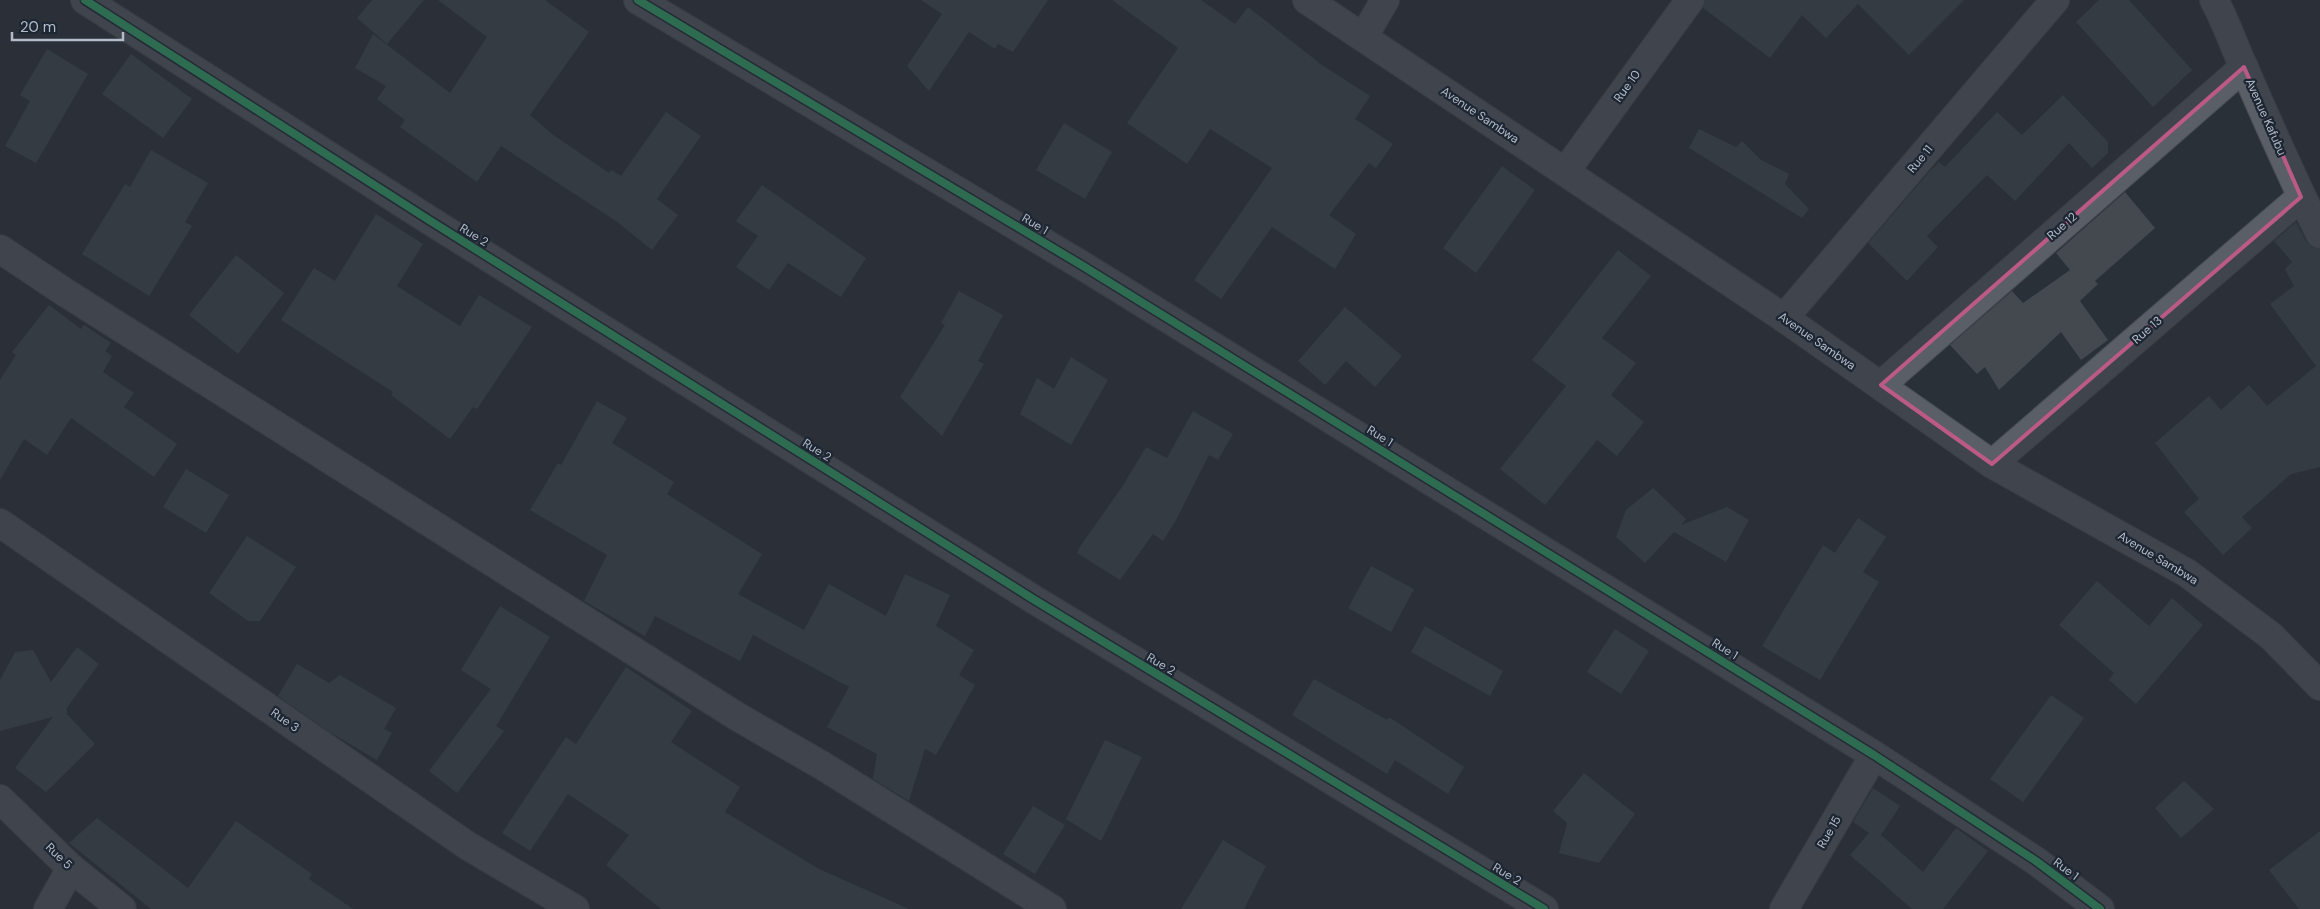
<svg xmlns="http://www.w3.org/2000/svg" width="2320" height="909" font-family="'DM Sans',sans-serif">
<rect width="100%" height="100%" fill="#2a3038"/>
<!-- building -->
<g fill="#444950">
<path d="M372,0H424L387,44L357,18Z"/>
<path d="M438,0H545L589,32L530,115L552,134L609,173L611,170L621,176L666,112L701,136L657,199L678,215L652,250L616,221L501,146L477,182L400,127L405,120L377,99L386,86L355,68L373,34L450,93L487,37Z"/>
<path d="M921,0H1048L1013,52L998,44L995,49L969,32L929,91L907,66L942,14Z"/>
<path d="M1112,0H1201L1235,24L1248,7L1322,65L1370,96L1355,119L1393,144L1376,168L1369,163L1329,215L1356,234L1335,269L1272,227L1221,299L1194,280L1272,168L1210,129L1187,164L1127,123L1178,48Z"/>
<path d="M1705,0H1964L1909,55L1858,4L1826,38L1802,15L1770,58L1703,8Z"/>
<path d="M2099,0H2129L2192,70L2153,107L2076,22Z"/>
<path d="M47,49L88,74L36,163L5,146L30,101L20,95Z"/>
<path d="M131,54L192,99L163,138L102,94Z"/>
<path d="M2063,95L2108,142V153L2092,168L2069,143L2015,201L1987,175L1927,236L1938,247L1907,281L1868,243L1930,171L1939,162L1945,167L1997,112L2022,135Z"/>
<path d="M1064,123L1112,152L1085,199L1036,170Z"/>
<path d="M1699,129L1736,147L1742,141L1761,160L1789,174L1785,184L1809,209L1802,218L1689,148Z"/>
<path d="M151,150L208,183L185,222L192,226L149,296L82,254L125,184L130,187Z"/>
<path d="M1502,166L1535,190L1476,273L1443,248Z"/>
<path d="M762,185L866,258L841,297L788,263L769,290L736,267L758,236L736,221Z"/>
<path d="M2125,192L2155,228L2095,281L2098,284L2080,301L2108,340L2081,360L2061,332L1999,390L1985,367L1977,374L1950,345L2012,291L2023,303L2070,270L2056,253Z"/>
<path d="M376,214L423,244L397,286L460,326L479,295L532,327L477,409L473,407L450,439L391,395L393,392L281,320L314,268L335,281Z"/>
<path d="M2296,222L2306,241L2312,247L2320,249V467L2291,474L2242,517L2252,528L2223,555L2184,512L2199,499L2155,443L2209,396L2221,410L2249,385L2267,406L2316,366L2270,304L2294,286L2285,269L2292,262L2274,241Z"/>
<path d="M1618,250L1651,276L1602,338L1636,363L1611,395L1644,422L1617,456L1597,440L1545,505L1500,469L1566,386L1532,360Z"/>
<path d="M236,255L284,293L238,354L189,315Z"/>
<path d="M959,291L1003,315L978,361L984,364L942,436L900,397L945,325L941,323Z"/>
<path d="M49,305L81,329L84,325L111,343L105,351L112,356L103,372L134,393L124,407L177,444L154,477L71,418L47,455L24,439L0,480V380L16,355L12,352Z"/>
<path d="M1345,307L1402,356L1375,387L1346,361L1325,385L1298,361Z"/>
<path d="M1071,357L1108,380L1071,445L1020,414L1037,378L1054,389Z"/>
<path d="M597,401L627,418L612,443L674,482L667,494L762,554L738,594L804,630L829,584L886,616L905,574L950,595L936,626L974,650L959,675L975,685L936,755L925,749L909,801L873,779L877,754L827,727L849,687L753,635L740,661L655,616L645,636L584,601L607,555L530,510L558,463L561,465Z"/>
<path d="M1193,411L1233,434L1218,460L1209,455L1176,520L1163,541L1153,534L1120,580L1077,553L1079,548L1122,487L1146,447L1167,458Z"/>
<path d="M186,469L229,495L206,533L163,507Z"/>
<path d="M1653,488L1686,519L1681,525L1727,507L1749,520L1726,562L1674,532L1645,563L1616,537L1626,510Z"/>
<path d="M1858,518L1886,537L1863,572L1879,582L1820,680L1762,646L1823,545L1835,553Z"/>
<path d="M247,536L296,567L260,621H248L209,593Z"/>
<path d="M1371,566L1414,589L1391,632L1348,608Z"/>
<path d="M2097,581L2149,626L2172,598L2203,625L2136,704L2109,680L2114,673L2059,625Z"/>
<path d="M500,606L550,637L496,726L504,731L457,793L429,771L491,689L461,670Z"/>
<path d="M1425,626L1503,671L1490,696L1411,652Z"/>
<path d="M1615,629L1649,651L1621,694L1587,672Z"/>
<path d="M77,647L99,664L66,709L68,713H66L95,744L46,792L15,768L53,717L0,731V680L15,652L33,650L51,682Z"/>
<path d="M297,664L329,683L340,675L396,708L384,729L392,733L377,760L331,733L278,696Z"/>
<path d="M626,667L692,711L671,742L740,787L725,812L819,869L909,909H661L606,865L629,835L568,794L530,851L502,833L566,737L576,744Z"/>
<path d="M1314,679L1387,720L1389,717L1464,767L1448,794L1395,760L1387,774L1292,715Z"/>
<path d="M2051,695L2084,718L2023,802L1990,779Z"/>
<path d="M1105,740L1142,757L1101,841L1066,819Z"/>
<path d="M1584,773L1635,814L1599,863L1559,853L1567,823L1553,811Z"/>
<path d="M2184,781L2214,809L2181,838L2155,808Z"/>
<path d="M1873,788L1900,806L1881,835L1923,872L1956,828L1988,851L1943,909H1912L1850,855L1869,833L1853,822Z"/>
<path d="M1033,806L1065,825L1035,874L1003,854Z"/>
<path d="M97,818L188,888L236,821L312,874L309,879L353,909H151L69,843Z"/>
<path d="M2320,831V909H2299L2269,870Z"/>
<path d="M1223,840L1266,866L1244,909H1181Z"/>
</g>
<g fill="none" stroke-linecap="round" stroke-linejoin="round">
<!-- street casing -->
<g stroke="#484c53" stroke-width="30">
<g id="street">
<path d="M85,0L429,220L1033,599L1544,909"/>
<path d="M638,0L1083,266L1874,755L2036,861L2100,909"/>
<path d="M1307,0L1784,318L1992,464L2187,573L2271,636L2320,686"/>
<path d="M2214,0C2227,23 2234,47 2245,70C2269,125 2293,180 2320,234"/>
<path d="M1364,36L1385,0"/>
<path d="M1565,172L1690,0"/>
<path d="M0,249L66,293L738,717L823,766L1052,909"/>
<path d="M1784,318L2055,0"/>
<path d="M1881,385L2244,67"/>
<path d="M1992,464L2301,197"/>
<path d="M0,799L71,868L122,909"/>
<path d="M48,909L71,868"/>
<path d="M1784,909L1874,755"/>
</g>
</g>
<!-- secondary casing -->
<g stroke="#484c53" stroke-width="30">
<path id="secondary" d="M0,523L468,846L575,909"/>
</g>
<!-- street -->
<use href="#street" stroke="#5a5e66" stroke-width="28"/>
<!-- secondary -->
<use href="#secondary" stroke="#595d64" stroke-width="28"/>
<!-- cycleway casing -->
<g stroke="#1d2633" stroke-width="11">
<g id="cycleway">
<path d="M85,0L429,220L1033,599L1544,909"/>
<path d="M638,0L1083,266L1874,755L2036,861L2100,909"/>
</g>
</g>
<!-- cycleway -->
<use href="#cycleway" stroke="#33b770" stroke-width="8"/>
</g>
<!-- marked area -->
<path d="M0 0H2320V909H0ZM2244,67L2301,197L1992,464L1881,385Z" fill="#2a3038" fill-opacity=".55" fill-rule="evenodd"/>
<path fill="none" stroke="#bc5a87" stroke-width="4" stroke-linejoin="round" d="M2244,67L2301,197L1992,464L1881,385Z"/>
<g text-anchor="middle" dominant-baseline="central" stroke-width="4.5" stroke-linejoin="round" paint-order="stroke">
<!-- street labels -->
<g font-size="12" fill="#b4bcc9" stroke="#1d2633">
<text transform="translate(1627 86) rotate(-54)">Rue 10</text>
<text transform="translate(1480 115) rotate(34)">Avenue Sambwa</text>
<text transform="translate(2266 117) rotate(66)">Avenue Kafubu</text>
<text transform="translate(1920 159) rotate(-50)">Rue 11</text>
<text transform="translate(1035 224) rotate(31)">Rue 1</text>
<text transform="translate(2062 226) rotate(-41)">Rue 12</text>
<text transform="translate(474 235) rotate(32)">Rue 2</text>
<text transform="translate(2147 330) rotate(-41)">Rue 13</text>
<text transform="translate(1817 341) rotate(35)">Avenue Sambwa</text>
<text transform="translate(1380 436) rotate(32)">Rue 1</text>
<text transform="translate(817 450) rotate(32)">Rue 2</text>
<text transform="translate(2158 558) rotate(31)">Avenue Sambwa</text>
<text transform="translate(1725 649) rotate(32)">Rue 1</text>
<text transform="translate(1161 664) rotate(31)">Rue 2</text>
<text transform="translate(285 720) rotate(35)">Rue 3</text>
<text transform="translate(1829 832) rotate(-60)">Rue 15</text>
<text transform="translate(59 856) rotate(44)">Rue 5</text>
<text transform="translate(2066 869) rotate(37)">Rue 1</text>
<text transform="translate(1507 874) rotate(31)">Rue 2</text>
</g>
</g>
<!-- scale -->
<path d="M12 32v8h111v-8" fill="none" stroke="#b4bcc9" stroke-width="2.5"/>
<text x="20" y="32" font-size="15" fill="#b4bcc9" stroke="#1d2633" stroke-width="4" paint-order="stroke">20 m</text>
</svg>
